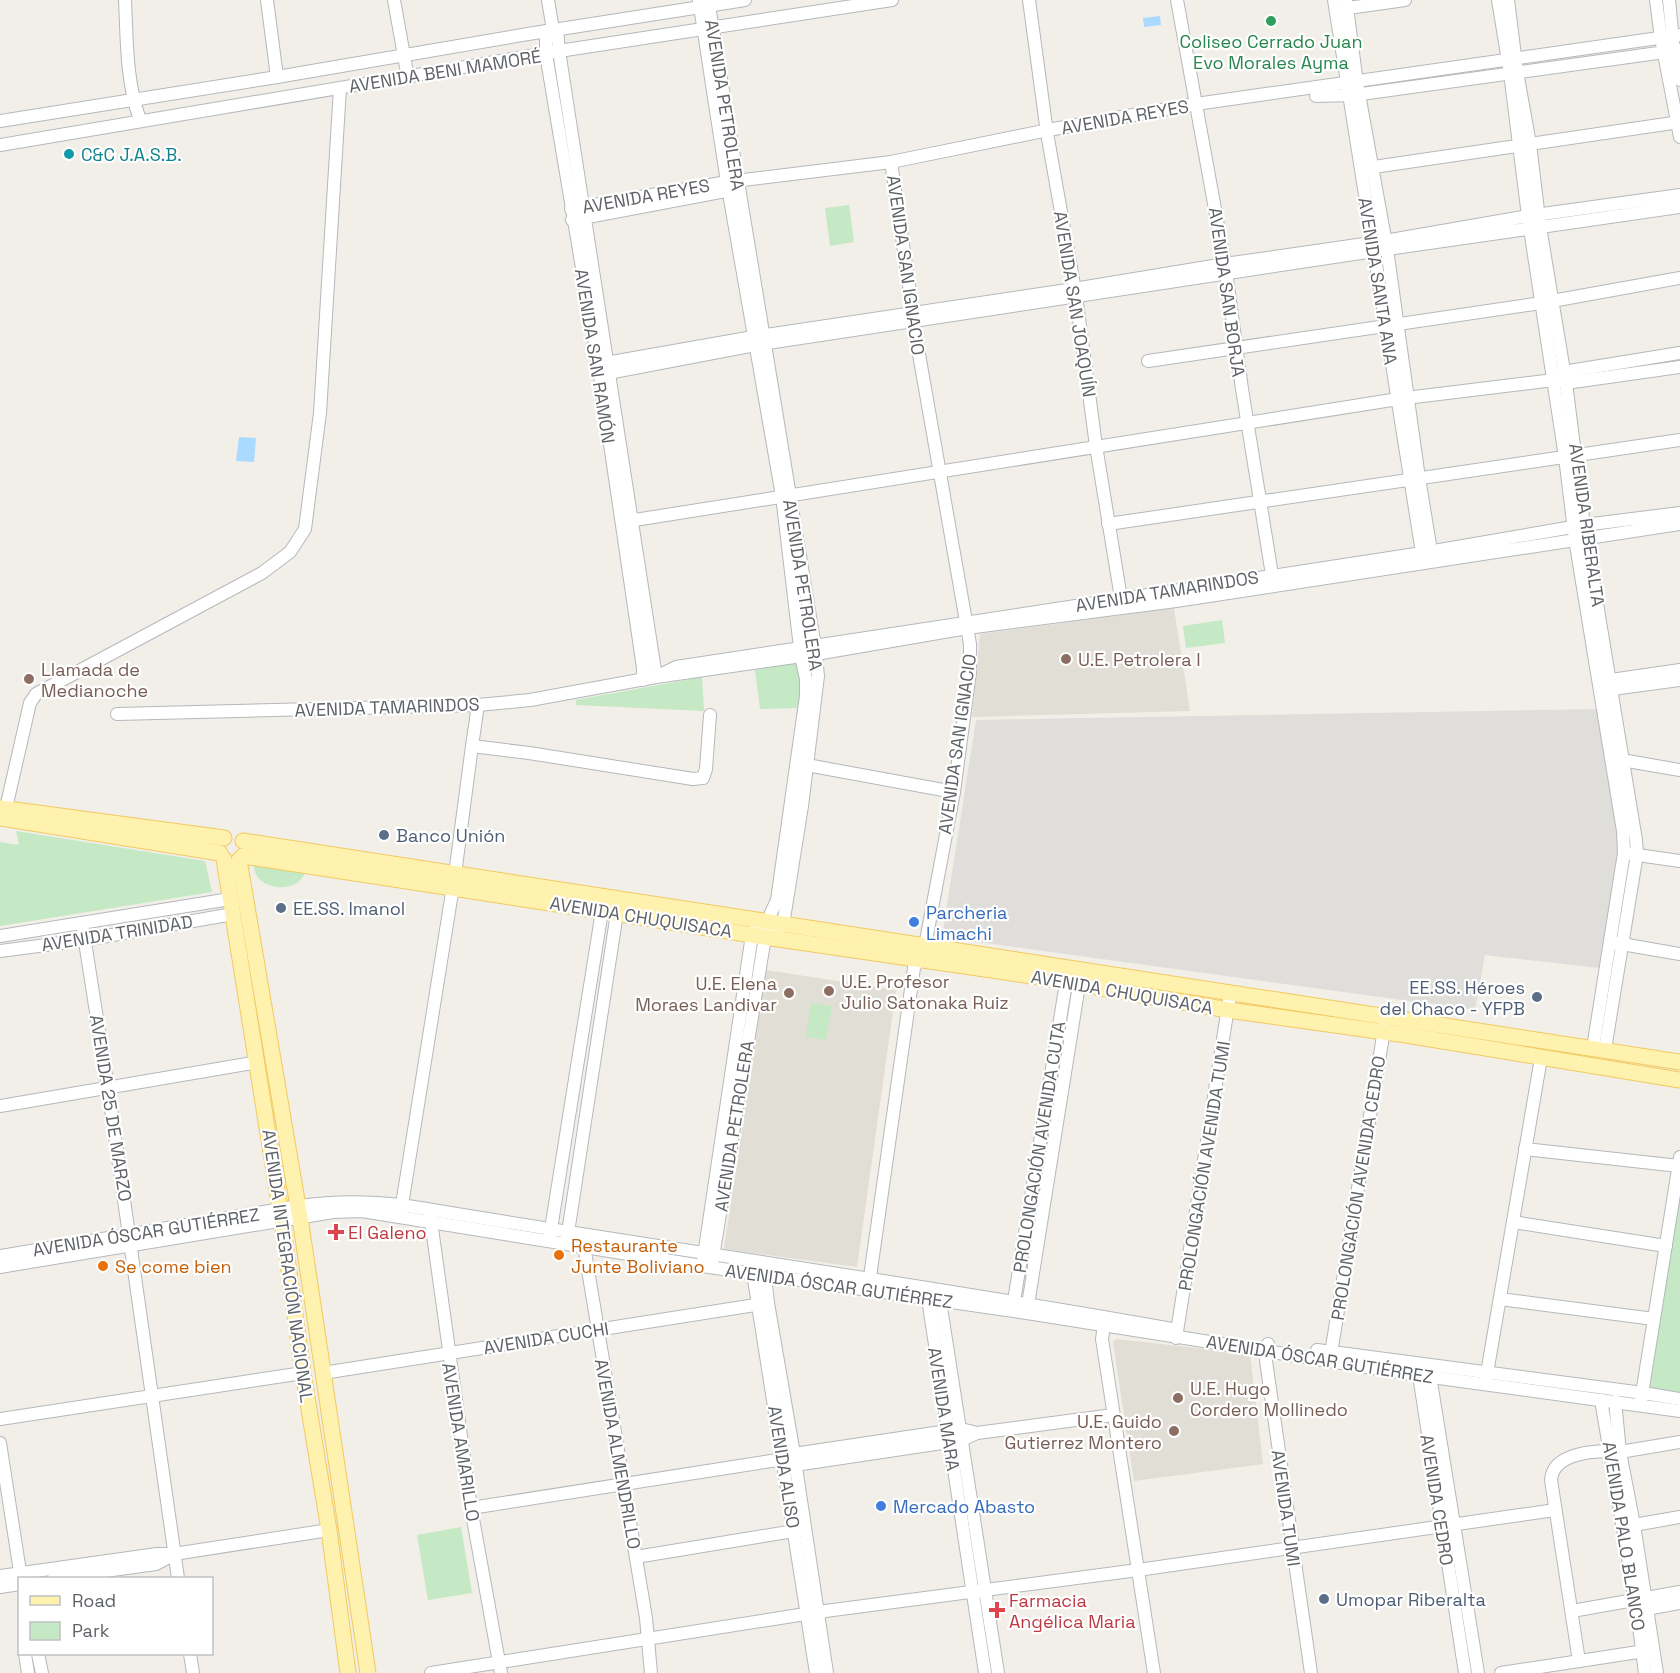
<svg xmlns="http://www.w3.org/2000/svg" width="1680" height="1673" font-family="'Space Grotesk',sans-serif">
<rect width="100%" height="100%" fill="#f1efe8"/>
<!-- industrial -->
<path fill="#e0deda" d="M1599,709L1620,850L1599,968L1485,955L1475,1010L942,937L976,720Z"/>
<!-- education -->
<g fill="#e1ded6">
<path d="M1174,608L1190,711L972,717L980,634Z"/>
<path d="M766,970L896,990L857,1267L724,1249Z"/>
<path d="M1116,1339L1250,1354L1263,1464L1134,1481L1113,1342Z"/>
</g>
<!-- green -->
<g fill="#c5e8c5">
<path d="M849,205L854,242L830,246L825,208Z"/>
<path d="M1222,620L1225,643L1186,648L1183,626Z"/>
<path d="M794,663L798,664L800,670V708L760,709L755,670Z"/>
<path d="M702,677L704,711L576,705V700Z"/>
<path d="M16,831L205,861L212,892L0,926V842L19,845Z"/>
<path d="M259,864L305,872C298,896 254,890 254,866Z"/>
<path d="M811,1003L832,1006L826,1040L806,1037Z"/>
<path d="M1680,1178V1393L1650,1389L1647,1384Z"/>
<path d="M461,1527L472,1593L428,1600L417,1535Z"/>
</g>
<!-- water -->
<g fill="#aadaff">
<path d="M1160,16L1161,25L1144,27L1143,18Z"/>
<path d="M239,437L256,438L254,462L236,461Z"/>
</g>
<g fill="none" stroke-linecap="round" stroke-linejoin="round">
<!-- minor casing -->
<g stroke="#b5b8bc" stroke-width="14">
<g id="minor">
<path d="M125,0C127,41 126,81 140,120"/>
<path d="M267,0L277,77"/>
<path d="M394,0L408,78"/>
<path d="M548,0L553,30"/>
<path d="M699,0L727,182L782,496L801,656L806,679V696L777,900L767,922L757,927L752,935L703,1262"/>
<path d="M708,0L815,647L818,676L802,806L783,925L769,930L765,937L712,1263"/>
<path d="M1029,0L1047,133L1076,296L1096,446L1122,604"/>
<path d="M1177,0L1225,264L1242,389L1273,581"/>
<path d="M1334,0L1423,559"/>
<path d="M1346,0L1357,83L1387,249L1419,478L1432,557"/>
<path d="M1498,0L1510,73L1528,216L1565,457L1575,539L1623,831L1624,853L1593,1048"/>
<path d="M1508,0L1517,72L1530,144L1540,227L1566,383L1584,525L1636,840L1637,854L1605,1049"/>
<path d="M1656,0L1661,38L1680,137"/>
<path d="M1669,0L1674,51L1680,80"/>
<path d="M1341,9L1405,0"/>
<path d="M546,31V54L599,369L643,668V680"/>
<path d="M1316,96L1354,95L1680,50"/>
<path d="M0,121L277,77L528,34L745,0"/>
<path d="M0,145L559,51L892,0"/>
<path d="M1367,168L1680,122"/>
<path d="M1680,195L1528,216L1385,241L1225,264L1074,289L753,337L606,363L599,369L608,373L755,345L1374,251L1680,207"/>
<path d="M571,209L727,182L891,162L1048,130L1196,104L1680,35"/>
<path d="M572,220L736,189"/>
<path d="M1148,361L1541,303L1680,278"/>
<path d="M1558,376L1563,372L1680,353"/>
<path d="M1680,513L1584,525L1422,553L676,667L656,677L816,654L967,628L1176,601L1680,524"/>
<path d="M622,522L1398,399L1554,380L1566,383L1680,367"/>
<path d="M1108,524L1680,440"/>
<path d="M1604,681L1680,670"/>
<path d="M1605,690L1680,680"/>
<path d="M117,714L478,705L530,700L656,677L559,51L557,30"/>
<path d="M472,746L478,705"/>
<path d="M1616,759L1680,770"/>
<path d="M807,765L954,792"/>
<path d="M6,808L30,703L36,694L262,573L290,552L305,529L320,413L340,88"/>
<path d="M1631,854L1680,861"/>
<path d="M82,923L108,1088L178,1578"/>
<path d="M0,936L230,899"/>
<path d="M1616,943L1680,954"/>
<path d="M0,951L84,940L233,914"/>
<path d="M0,1106L258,1062"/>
<path d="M1525,1149L1679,1166"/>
<path d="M401,1211L455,874L472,746L529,753L693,779L703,778L706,769L710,715"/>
<path d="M430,1214L471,1508L501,1673"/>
<path d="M1513,1222L1666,1246"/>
<path d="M550,1235L602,911"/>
<path d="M567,1239L617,913"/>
<path d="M585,1239L584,1246L646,1618L651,1673"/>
<path d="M0,1256L299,1206C334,1201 367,1201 402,1205C659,1248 916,1283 1172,1329"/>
<path d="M0,1267L333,1212L362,1211L702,1266L1027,1313L1417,1375L1680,1411"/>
<path d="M752,1267L816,1673"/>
<path d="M764,1268L768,1303L794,1454L827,1673"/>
<path d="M869,1284L914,968L925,946L954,792L970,672V644L913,320V313L891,162"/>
<path d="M927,1292L985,1673"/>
<path d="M941,1295L940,1301L998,1673"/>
<path d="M1500,1299L1654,1319"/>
<path d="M1013,1307L1066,983"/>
<path d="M1027,1311L1079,985"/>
<path d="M1105,1318L1102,1339L1154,1673"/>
<path d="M1176,1338L1229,1001"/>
<path d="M1268,1344L1266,1361L1311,1673"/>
<path d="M1317,1350L1643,1393L1680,1399"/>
<path d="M1330,1359L1385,1024"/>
<path d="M1418,1369L1465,1673"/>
<path d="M1431,1369L1430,1376L1478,1673"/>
<path d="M323,1373L768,1303"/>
<path d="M1486,1379L1541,1058"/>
<path d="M1601,1400L1637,1611L1645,1673"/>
<path d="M1641,1400L1680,1157"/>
<path d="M1615,1401L1620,1452L1634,1525L1657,1673"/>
<path d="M0,1419L303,1373"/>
<path d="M0,1443L21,1578"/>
<path d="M790,1462L795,1465L962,1440L977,1433L1113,1415"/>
<path d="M471,1508L784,1459L794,1454L961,1429L977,1433"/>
<path d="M1634,1525L1680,1517"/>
<path d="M636,1557L800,1530"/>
<path d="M0,1576L157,1554H174L329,1530"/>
<path d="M54,1578L156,1564L173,1555"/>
<path d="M0,1587L20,1584"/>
<path d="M1641,1610L1680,1603"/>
<path d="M1572,1611L1680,1592"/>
<path d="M25,1654L28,1673"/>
<path d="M38,1654L42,1673"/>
<path d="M190,1654L193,1673"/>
<path d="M1579,1661L1551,1480C1553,1452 1597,1450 1620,1452L1680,1442"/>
<path d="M431,1673L818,1612L1138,1570L1555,1510"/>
<path d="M1501,1673L1651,1650"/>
</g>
</g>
<!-- major casing -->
<g stroke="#f2c960" stroke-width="17">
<g id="major">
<path d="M0,808L224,838"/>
<path d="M0,818L220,853"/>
<path d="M243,841L1680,1062"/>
<path d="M243,856L602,911L765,937L1032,976L1228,1010L1406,1035L1680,1080"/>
<path d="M224,859L282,1221L303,1373L329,1530L348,1673"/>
<path d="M239,860L300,1218L368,1673"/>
</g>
</g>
<!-- minor -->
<use href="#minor" stroke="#fff" stroke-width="12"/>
<!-- major -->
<use href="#major" stroke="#fff2af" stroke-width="15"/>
</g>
<!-- markers -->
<circle fill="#2e9e5b" stroke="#fff" stroke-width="2" cx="1271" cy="21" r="6"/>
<circle fill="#0f9aa8" stroke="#fff" stroke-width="2" cx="69" cy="154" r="6"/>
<g fill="#8d6e63" stroke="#fff" stroke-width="2">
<circle cx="1066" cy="659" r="6"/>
<circle cx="29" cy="679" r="6"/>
<circle cx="829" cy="991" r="6"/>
<circle cx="789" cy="993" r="6"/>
<circle cx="1178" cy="1398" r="6"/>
<circle cx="1174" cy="1431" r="6"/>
</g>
<g fill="#5c6f8a" stroke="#fff" stroke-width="2">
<circle cx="384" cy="835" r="6"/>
<circle cx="281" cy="908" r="6"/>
<circle cx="1537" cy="997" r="6"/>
<circle cx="1324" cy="1599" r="6"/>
</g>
<g fill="#3f7fe0" stroke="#fff" stroke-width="2">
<circle cx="914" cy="922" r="6"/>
<circle cx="881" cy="1506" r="6"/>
</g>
<g fill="#e0444e" stroke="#fff" stroke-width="2">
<path d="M333 1223h6v6h6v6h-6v6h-6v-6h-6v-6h6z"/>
<path d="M994 1601h6v6h6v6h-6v6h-6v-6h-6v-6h6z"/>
</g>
<g fill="#e8710a" stroke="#fff" stroke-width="2">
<circle cx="559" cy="1255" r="6"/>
<circle cx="103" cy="1266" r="6"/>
</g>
<g text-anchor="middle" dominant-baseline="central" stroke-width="4.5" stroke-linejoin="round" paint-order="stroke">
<!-- leisure labels -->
<g font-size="18" fill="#27864d" stroke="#fff">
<text x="1271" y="41">Coliseo Cerrado Juan<tspan x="1271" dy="21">Evo Morales Ayma</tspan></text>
</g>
<!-- street labels -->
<g font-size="18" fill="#5f6368" stroke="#fff">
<text transform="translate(445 71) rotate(-9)">AVENIDA BENI MAMORÉ</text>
<text transform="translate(725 105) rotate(81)">AVENIDA PETROLERA</text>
<text transform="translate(1125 117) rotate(-10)">AVENIDA REYES</text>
<text transform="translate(646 196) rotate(-10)">AVENIDA REYES</text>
<text transform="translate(906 265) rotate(82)">AVENIDA SAN IGNACIO</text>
<text transform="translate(1378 281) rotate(81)">AVENIDA SANTA ANA</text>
<text transform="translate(1227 292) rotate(82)">AVENIDA SAN BORJA</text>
<text transform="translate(1075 304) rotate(81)">AVENIDA SAN JOAQUÍN</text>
<text transform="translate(595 356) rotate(81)">AVENIDA SAN RAMÓN</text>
<text transform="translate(1587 525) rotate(82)">AVENIDA RIBERALTA</text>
<text transform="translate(803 585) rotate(81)">AVENIDA PETROLERA</text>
<text transform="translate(1167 591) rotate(-9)">AVENIDA TAMARINDOS</text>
<text transform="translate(387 707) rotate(-2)">AVENIDA TAMARINDOS</text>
<text transform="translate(957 744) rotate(-82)">AVENIDA SAN IGNACIO</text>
<text transform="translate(641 917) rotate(9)">AVENIDA CHUQUISACA</text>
<text transform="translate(117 933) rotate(-9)">AVENIDA TRINIDAD</text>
<text transform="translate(1122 992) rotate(10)">AVENIDA CHUQUISACA</text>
<text transform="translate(111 1108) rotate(81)">AVENIDA 25 DE MARZO</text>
<text transform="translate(734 1126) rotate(-81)">AVENIDA PETROLERA</text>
<text transform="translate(1039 1147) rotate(-81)">PROLONGACIÓN AVENIDA CUTA</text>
<text transform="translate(1204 1166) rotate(-81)">PROLONGACIÓN AVENIDA TUMI</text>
<text transform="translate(1358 1188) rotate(-81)">PROLONGACIÓN AVENIDA CEDRO</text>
<text transform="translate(146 1232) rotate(-9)">AVENIDA ÓSCAR GUTIÉRREZ</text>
<text transform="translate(288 1266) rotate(82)">AVENIDA INTEGRACIÓN NACIONAL</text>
<text transform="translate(839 1286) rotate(8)">AVENIDA ÓSCAR GUTIÉRREZ</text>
<text transform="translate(546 1338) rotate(-9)">AVENIDA CUCHI</text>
<text transform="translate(1320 1359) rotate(9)">AVENIDA ÓSCAR GUTIÉRREZ</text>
<text transform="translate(944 1409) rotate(81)">AVENIDA MARA</text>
<text transform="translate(461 1442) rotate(81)">AVENIDA AMARILLO</text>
<text transform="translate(618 1454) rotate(80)">AVENIDA ALMENDRILLO</text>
<text transform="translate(784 1467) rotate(81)">AVENIDA ALISO</text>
<text transform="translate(1437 1500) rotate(81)">AVENIDA CEDRO</text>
<text transform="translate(1286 1508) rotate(82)">AVENIDA TUMI</text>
<text transform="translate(1624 1536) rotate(81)">AVENIDA PALO BLANCO</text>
</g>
<!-- culture labels -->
<g font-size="18" fill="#0d838f" stroke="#fff" text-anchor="start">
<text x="81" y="154">C&amp;C J.A.S.B.</text>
</g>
<!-- education labels -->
<g font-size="18" fill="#785e54" stroke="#fff" text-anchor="start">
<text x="1078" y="659">U.E. Petrolera I</text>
<text x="41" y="669">Llamada de<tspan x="41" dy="21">Medianoche</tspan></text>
<text x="841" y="981">U.E. Profesor<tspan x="841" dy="21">Julio Satonaka Ruiz</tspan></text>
<text x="777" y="983" text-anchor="end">U.E. Elena<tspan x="777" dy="21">Moraes Landivar</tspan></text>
<text x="1190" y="1388">U.E. Hugo<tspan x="1190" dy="21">Cordero Mollinedo</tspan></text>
<text x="1162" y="1421" text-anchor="end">U.E. Guido<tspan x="1162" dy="21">Gutierrez Montero</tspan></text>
</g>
<!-- service labels -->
<g font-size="18" fill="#4e5e75" stroke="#fff" text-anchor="start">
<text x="396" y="835">Banco Unión</text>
<text x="293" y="908">EE.SS. Imanol</text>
<text x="1525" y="987" text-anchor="end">EE.SS. Héroes<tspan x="1525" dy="21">del Chaco - YFPB</tspan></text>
<text x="1336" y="1599">Umopar Riberalta</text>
</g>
<!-- shop labels -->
<g font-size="18" fill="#366cbe" stroke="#fff" text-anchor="start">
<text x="926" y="912">Parcheria<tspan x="926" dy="21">Limachi</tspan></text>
<text x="893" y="1506">Mercado Abasto</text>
</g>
<!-- health labels -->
<g font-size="18" fill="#be3a42" stroke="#fff" text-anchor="start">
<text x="348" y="1232">El Galeno</text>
<text x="1009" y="1600">Farmacia<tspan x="1009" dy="21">Angélica Maria</tspan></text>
</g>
<!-- food labels -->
<g font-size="18" fill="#c56008" stroke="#fff" text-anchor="start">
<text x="571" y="1245">Restaurante<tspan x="571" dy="21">Junte Boliviano</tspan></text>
<text x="115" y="1266">Se come bien</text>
</g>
</g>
<!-- legend -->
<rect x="18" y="1577" width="195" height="78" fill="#ffffff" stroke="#bfc1c3" stroke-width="1.5"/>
<rect x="30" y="1596" width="30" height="9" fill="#fff2af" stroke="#bfc1c3" stroke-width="1.5"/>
<text x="72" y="1607" font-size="18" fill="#5f6368">Road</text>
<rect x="30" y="1622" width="30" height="18" fill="#c5e8c5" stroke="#bfc1c3" stroke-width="1.5"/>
<text x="72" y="1637" font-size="18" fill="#5f6368">Park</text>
</svg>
